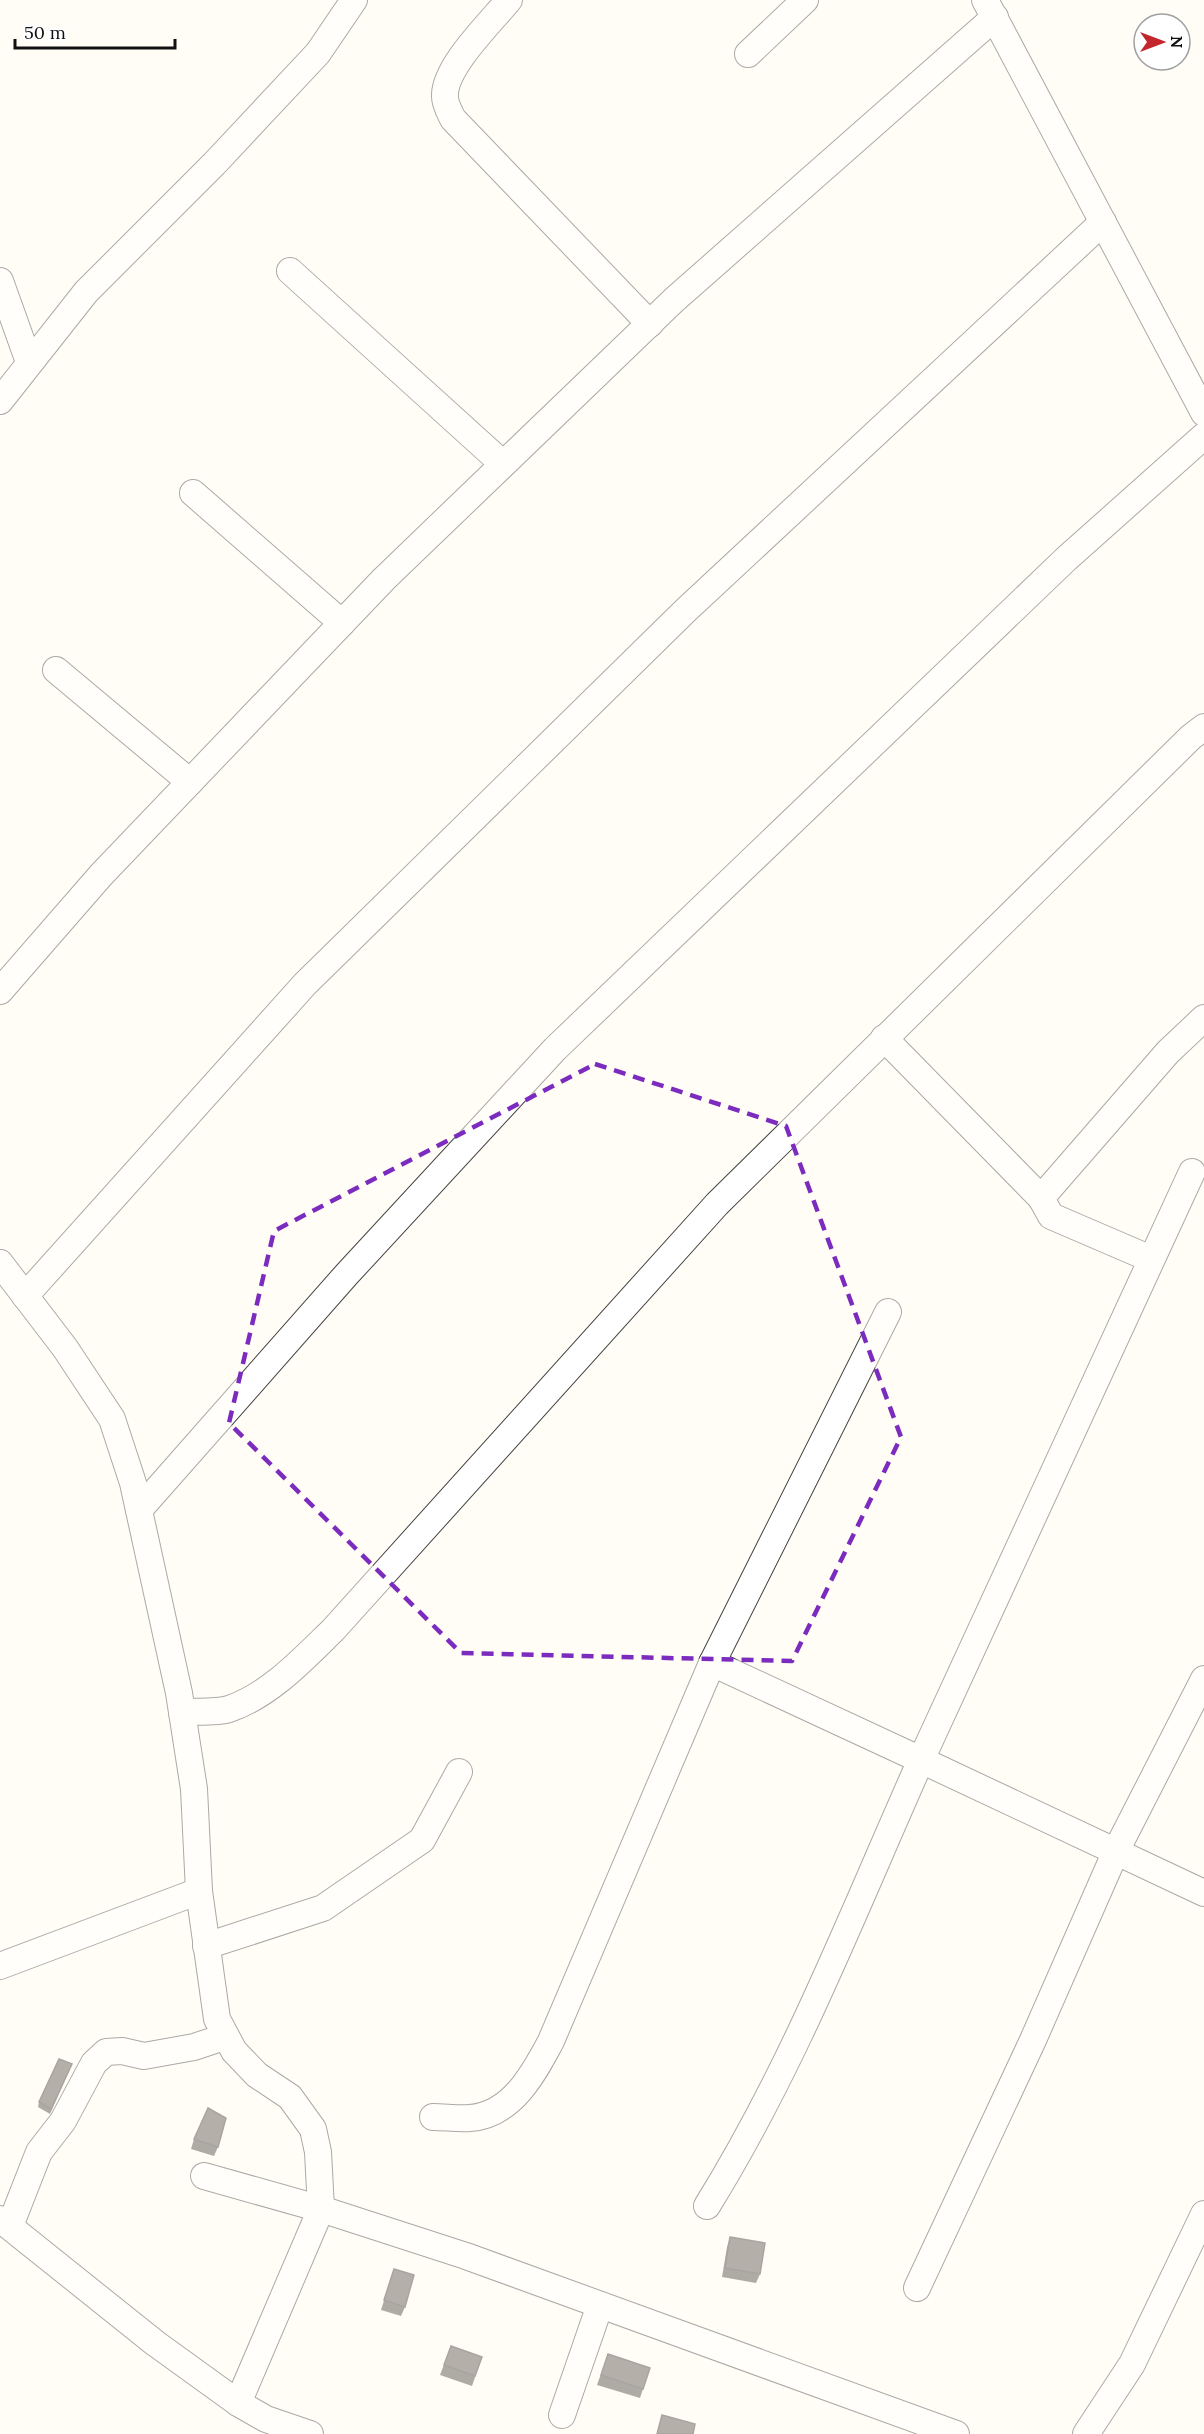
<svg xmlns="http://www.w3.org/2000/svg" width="1204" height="2434" font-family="Lora,serif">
<rect width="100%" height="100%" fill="#fffdf5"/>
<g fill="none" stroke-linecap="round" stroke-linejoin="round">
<!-- street casing -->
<g stroke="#444" stroke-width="28">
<g id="street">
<path d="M509,0C491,22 443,68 445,97C445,104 450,113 453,119L650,324"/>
<path d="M985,0L1204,413"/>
<path d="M748,54L805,0"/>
<path d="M290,271L503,464"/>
<path d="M0,281L29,362"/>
<path d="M0,401L86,292L214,164L318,53L354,0"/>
<path d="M193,493L342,623"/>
<path d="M56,670L190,782"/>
<path d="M0,991L101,875L384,579L674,300L995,17"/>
<path d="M884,1038L1041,1198L1051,1216L1151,1259"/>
<path d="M1041,1198L1168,1052L1204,1018"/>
<path d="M0,1263L65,1348L112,1419L133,1483L179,1693L194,1789L199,1891L217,2019L234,2051L257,2075L290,2097L313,2129L318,2152L321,2209L238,2403"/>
<path d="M25,1296L305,984L686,610L1103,222"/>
<path d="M139,1510L347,1274L555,1049L1066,559L1204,436"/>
<path d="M712,1663L921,1760L1192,1172"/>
<path d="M182,1712C196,1711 216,1713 229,1709C270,1695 303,1659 333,1630L717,1204L1191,737L1204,727"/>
<path d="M206,1946L323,1908L422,1840L459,1772"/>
<path d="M0,1966L199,1891"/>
<path d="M433,2117C445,2117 458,2119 470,2118C512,2115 534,2073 551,2041L712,1663L888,1312"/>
<path d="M204,2176L321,2209L466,2256L956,2434"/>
<path d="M707,2206C794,2066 854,1910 921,1760L1204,1893"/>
<path d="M0,2219L155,2343L238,2403L266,2419L310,2434"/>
<path d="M10,2226L39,2152L63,2121L94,2063L106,2052L122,2051L144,2056L194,2047L224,2037"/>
<path d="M917,2288L1033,2040L1116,1851L1204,1679"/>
<path d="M562,2415L600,2305"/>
<path d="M1086,2434L1132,2364L1204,2214"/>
</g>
</g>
<!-- street -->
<use href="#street" stroke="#fff" stroke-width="26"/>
</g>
<!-- wall -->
<g fill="#4d4742">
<path d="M70,2069L50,2114L38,2107L39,2102Z"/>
<path d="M194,2139L218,2147L214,2156L191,2149Z"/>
<path d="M730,2237L760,2274L756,2283L722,2277L727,2247Z"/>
<path d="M394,2269L405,2307L401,2316L381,2310Z"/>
<path d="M451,2346L482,2357L472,2386L440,2375Z"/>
<path d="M608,2354L650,2368L640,2398L597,2385Z"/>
</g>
<!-- building -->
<g fill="#5a524d" stroke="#3f3936" stroke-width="1.5">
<path d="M59,2059L72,2064L51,2109L39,2102Z"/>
<path d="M208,2108L226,2118L218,2147L194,2139Z"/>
<path d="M730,2237L765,2243L760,2274L725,2268Z"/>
<path d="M394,2269L414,2275L405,2307L384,2300Z"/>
<path d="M451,2346L482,2357L475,2376L444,2365Z"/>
<path d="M608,2354L650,2368L643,2389L601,2375Z"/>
<path d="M662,2415L695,2424L693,2434H657Z"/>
</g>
<!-- marked area -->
<path d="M0 0H1204V2434H0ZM595,1064L786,1126L901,1437L792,1661L461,1653L229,1423L274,1231Z" fill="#fffdf5" fill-opacity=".55" fill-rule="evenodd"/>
<path fill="none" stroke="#7b2cbf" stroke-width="4.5" stroke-dasharray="12 8" stroke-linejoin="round" d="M595,1064L786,1126L901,1437L792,1661L461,1653L229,1423L274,1231Z"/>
<!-- north arrow -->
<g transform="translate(1162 42) rotate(90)"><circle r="28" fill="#ffffff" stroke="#a0a0a0" stroke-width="1.5"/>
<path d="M0-4.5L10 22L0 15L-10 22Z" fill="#c4262e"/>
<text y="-9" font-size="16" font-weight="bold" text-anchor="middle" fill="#111111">N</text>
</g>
<!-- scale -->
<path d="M15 39v9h160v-9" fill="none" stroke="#111111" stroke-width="3"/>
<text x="24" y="39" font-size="18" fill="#111111" stroke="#ffffff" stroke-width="4.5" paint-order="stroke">50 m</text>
</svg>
